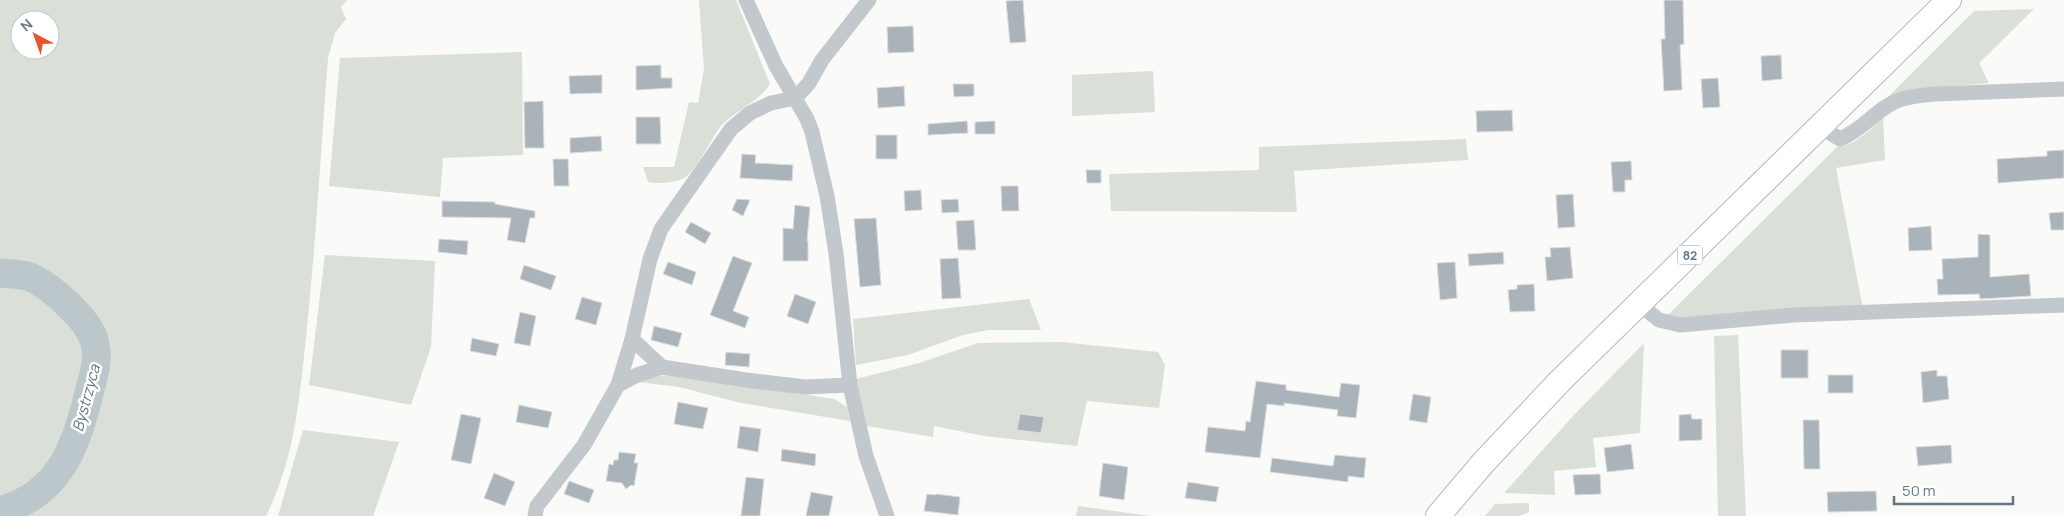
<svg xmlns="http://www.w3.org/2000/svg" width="2064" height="516" font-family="Manrope,sans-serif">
<rect width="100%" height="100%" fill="#fafaf8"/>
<!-- green -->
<g fill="#dadfd7" fill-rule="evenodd">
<path d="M0,0H347L341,7L346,19L335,33L328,58C321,148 316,238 307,328C300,392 296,457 266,516H0ZM20,20H50V50H20Z"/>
<path d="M699,0H736L770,84C758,103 737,109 721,126C711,138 696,173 682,179C672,183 659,184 648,182L643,167H674L689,102L698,103L704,69Z"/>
<path d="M2034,9L1979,63L1989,83L1930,88L1881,104L1974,11Z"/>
<path d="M522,52L523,155L443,158L440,197L329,186L340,58Z"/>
<path d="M1153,71L1155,112L1072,116V75Z"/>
<path d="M1883,117L1885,160L1836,168L1863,309L1680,319L1666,317L1838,146C1852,148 1874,127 1883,117Z"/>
<path d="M1466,139L1468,160L1294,171L1297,212L1111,211L1109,174L1259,170V147Z"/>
<path d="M325,255L435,261L431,347L411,405L309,385Z"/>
<path d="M1029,299L1041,330H988L963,335L908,355L856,365L853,319Z"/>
<path d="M1738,335L1746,516H1718L1714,336Z"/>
<path d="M1061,342L1158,352L1165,365L1159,408L1087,401L1077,446L984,436L934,426L933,437L867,426L856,379L919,363L978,343Z"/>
<path d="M1644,343L1640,433L1593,438L1596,467L1554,471L1555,495L1504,493L1573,416Z"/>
<path d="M680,375L834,399L847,407L850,421L741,403L679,387L638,382L653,376Z"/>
<path d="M303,430L399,442L373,516H278Z"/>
<path d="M1529,503V512L1519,516H1485L1495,504Z"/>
<path d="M1078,506L1151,516H1076Z"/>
</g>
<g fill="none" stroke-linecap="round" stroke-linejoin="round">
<!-- river -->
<path stroke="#bbc7cb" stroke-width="29" d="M0,273C9,274 22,274 30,277C51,286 91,321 95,344C99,361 93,377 89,393C76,448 59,494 0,511"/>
</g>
<!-- building -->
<g fill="#aab3b9" stroke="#dcdcda">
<path d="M1023,0L1026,42L1010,43L1006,1Z"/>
<path d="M1664,0H1683L1684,44L1680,45L1682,90L1664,91L1661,39H1665Z"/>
<path d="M913,26L914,52L888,53L887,27Z"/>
<path d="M1781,55L1782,79L1762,81L1761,56Z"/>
<path d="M661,65V78H672V88L636,90V66Z"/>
<path d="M602,75V93L570,94L569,76Z"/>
<path d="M1718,78L1720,107L1703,108L1701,79Z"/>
<path d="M953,84H974V96L954,97Z"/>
<path d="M904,86L905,106L878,108L877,88Z"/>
<path d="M543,101L544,148H525L524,102Z"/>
<path d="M1512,110L1513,131L1477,132L1476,111Z"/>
<path d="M636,117H660L661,144H636Z"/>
<path d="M967,121L968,133L928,135V124Z"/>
<path d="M995,121V134H975V122Z"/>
<rect x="876" y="135" width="21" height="24"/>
<path d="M601,136L602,151L570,153V138Z"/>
<path d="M2064,150V178L1998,183L1997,159L2047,156V151Z"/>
<path d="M742,154L756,155L755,163L793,165L792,181L740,178Z"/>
<path d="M553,159H568L569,186H554Z"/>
<path d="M1631,161L1632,180H1625V192H1613L1611,162Z"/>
<path d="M1086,170H1101V183H1087Z"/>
<path d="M1001,186H1018L1019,211H1002Z"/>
<path d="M921,190L922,210L905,211L904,191Z"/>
<path d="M1573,194L1575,227L1558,228L1556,195Z"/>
<path d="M737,199L750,200L743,216L732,210Z"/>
<path d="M958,199L959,212L942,213L941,200Z"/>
<path d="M442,201L495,202V204L535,211V218H530L525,243L507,240L511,218L442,217Z"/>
<path d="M795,205L810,207L807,241H808V261H783V228L793,229Z"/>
<path d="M2064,212V230H2051L2049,213Z"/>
<path d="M876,218L881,285L860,287L854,219Z"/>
<path d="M974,220L976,250H958L956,221Z"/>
<path d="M691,222L711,233L705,244L685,232Z"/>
<path d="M1931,226L1932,250L1909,251L1908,228Z"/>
<path d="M1978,234L1990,235V277L2029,274L2031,296L1980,299L1979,294L1938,295L1937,279H1943L1942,259L1978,257Z"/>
<path d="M439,239L468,241L467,255L438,252Z"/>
<path d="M1570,247L1573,278L1547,281L1545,257H1551L1550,248Z"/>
<path d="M1503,252L1504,264L1469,266L1468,254Z"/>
<path d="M733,256L752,263L733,311L749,317L745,328L710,315Z"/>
<path d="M958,258L961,298L942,299L940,259Z"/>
<path d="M668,262L696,272L692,285L663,274Z"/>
<path d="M1455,262L1457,298L1440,300L1437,263Z"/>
<path d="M524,265L556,276L551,290L520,279Z"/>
<path d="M1534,284L1535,311L1510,312L1508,290L1517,289V285Z"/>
<path d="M795,294L816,302L808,324L787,316Z"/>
<path d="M582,297L602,303L596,325L575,319Z"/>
<path d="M520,312L536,316L530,346L514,343Z"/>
<path d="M654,326L682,333L678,347L651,340Z"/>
<path d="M472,338L499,344L496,356L470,351Z"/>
<rect x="1781" y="350" width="27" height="28"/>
<path d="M726,352L750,354L749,367L725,365Z"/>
<path d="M1937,370V376H1947L1949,399L1923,403L1921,372Z"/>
<rect x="1828" y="375" width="25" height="18"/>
<path d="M1256,381L1286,385V390L1339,397L1341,383L1360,385L1356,418L1337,416L1338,410L1284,403V406L1267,404L1260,458L1205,452L1208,427L1245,431L1246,421L1250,422Z"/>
<path d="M1413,394L1431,397L1427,423L1409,420Z"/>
<path d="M678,402L708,408L703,429L674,424Z"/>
<path d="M519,405L552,412L548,428L516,422Z"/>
<path d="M461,414L481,418L471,464L451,460Z"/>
<path d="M1020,414L1044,417L1041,433L1017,430Z"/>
<path d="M1691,414L1692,419H1702V440L1679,441V415Z"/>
<path d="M1803,420H1819L1820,469H1804Z"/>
<path d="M740,426L761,429L758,452L737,448Z"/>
<path d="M1631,444L1634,469L1607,472L1604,448Z"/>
<path d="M1951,445L1952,463L1918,466L1916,447Z"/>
<path d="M782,449L816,454L815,466L781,461Z"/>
<path d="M619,452L636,454L634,463H638L634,486L631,485L626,489L622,483L606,481L609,464L613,465L614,460H618Z"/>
<path d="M1335,455L1366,458L1364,478L1348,476V482L1270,472L1272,458L1333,466Z"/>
<path d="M1103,463L1128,467L1124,500L1099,496Z"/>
<path d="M494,473L515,482L505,506L484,498Z"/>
<path d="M1600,474L1601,494L1575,495L1573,475Z"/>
<path d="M746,477L764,479L760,516H741Z"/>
<path d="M569,481L594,490L589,503L564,494Z"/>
<path d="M1188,482L1219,487L1216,502L1185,498Z"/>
<path d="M1876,491L1877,511L1828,512L1827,492Z"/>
<path d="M811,492L833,496L829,516H806Z"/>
<path d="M927,494L935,495L936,494L960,497L958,515L924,511Z"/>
</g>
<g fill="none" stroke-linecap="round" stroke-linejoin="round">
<!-- primary casing -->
<g stroke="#b5babe" stroke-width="26">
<path id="primary" d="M1438,516L1483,463L1560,381L1949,0"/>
</g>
<!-- minor -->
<g stroke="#c3c8cc" stroke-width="15">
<path d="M746,0L776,66L807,119L812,132L827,196L836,253L850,385L866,456L887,516"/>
<path d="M1820,127L1840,139C1863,130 1877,108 1899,100C1911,96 1923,95 1935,94L2064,89"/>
<path d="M1639,304L1659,320L1680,325L1794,315L2064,305"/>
<path d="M632,339L662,367L746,380L805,387L850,385"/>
<path d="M618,385L637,375L662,367"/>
<path d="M535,516L537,506L584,445L618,385L632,339L650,259L661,229L731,129L750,113L771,103L795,98L800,93L809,83L822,60L869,0"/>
</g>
<!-- primary -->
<use href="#primary" stroke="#fff" stroke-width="24"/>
</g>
<g text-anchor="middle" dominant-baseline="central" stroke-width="5" stroke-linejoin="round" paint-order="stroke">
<!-- shield labels -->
<rect fill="#fff" stroke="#939fa8" stroke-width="1" x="1677.5" y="245.5" width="25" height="19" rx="4"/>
<g font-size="12" font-weight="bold" fill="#657683">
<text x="1690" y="255">82</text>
</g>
<!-- water labels -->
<g font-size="15" font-style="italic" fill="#60757c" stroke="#fff">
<text transform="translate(86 398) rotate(-75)">Bystrzyca</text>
</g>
</g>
<!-- north arrow -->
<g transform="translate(35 35) rotate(319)"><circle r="24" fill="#ffffff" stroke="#c1c8cd"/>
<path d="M0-4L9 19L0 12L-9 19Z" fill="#e4572e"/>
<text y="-8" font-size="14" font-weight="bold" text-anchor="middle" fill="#657683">N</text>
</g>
<!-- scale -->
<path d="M1894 496v8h119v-8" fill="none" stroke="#657683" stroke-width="2.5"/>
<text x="1902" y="496" font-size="15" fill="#657683" stroke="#ffffff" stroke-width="4" paint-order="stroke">50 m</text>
</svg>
